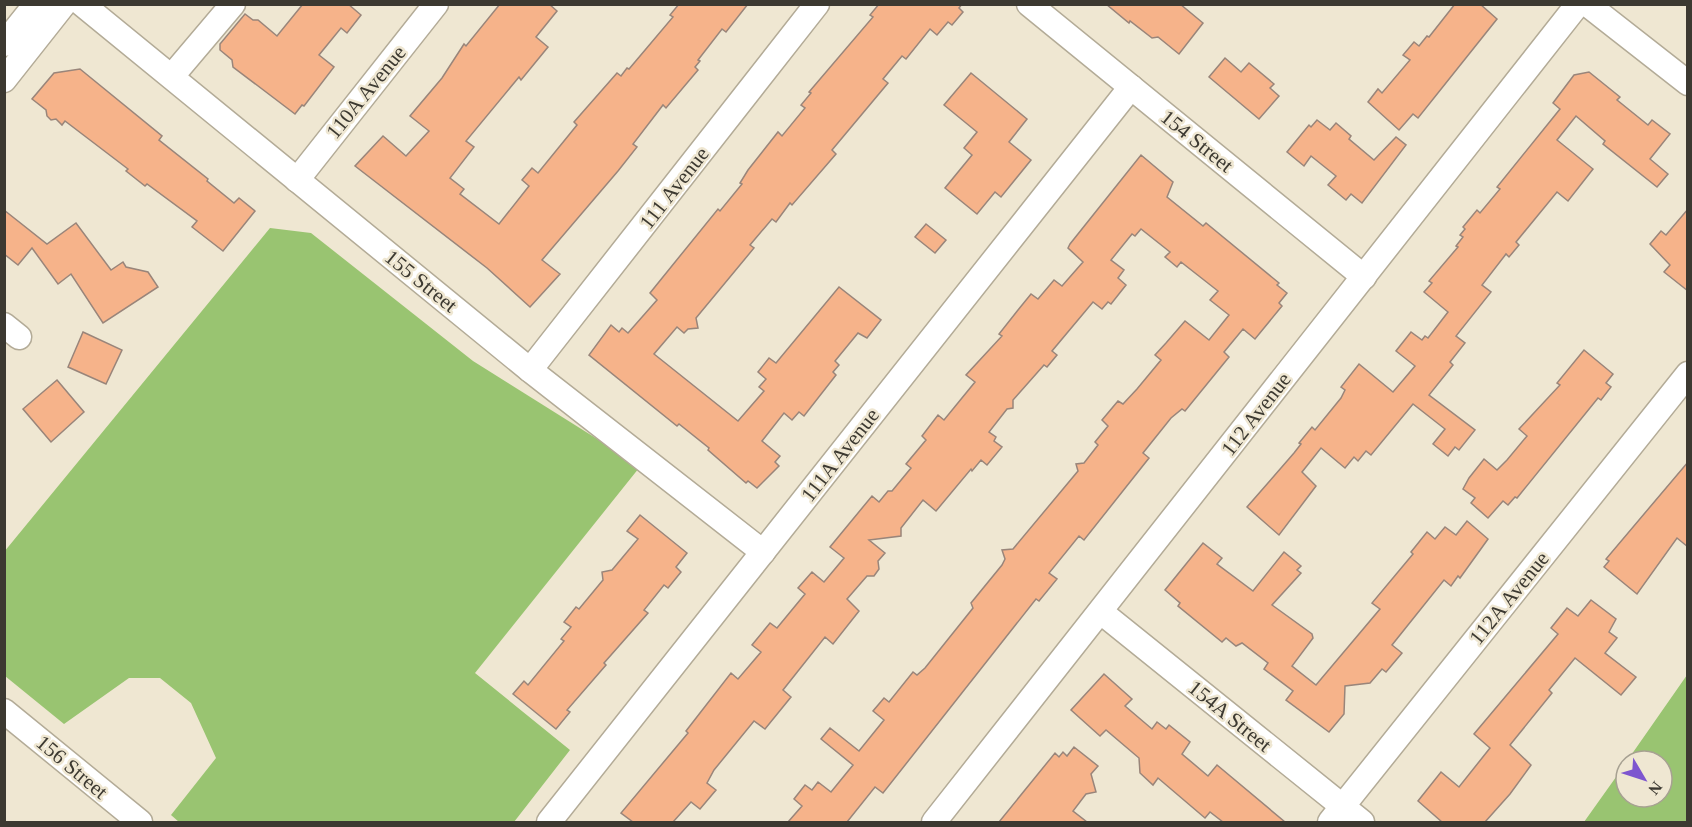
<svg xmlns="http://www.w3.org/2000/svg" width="1692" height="827" font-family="Georgia,serif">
<rect width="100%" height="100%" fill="#efe7d2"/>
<!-- forest -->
<g fill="#99c471">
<path d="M270,228L311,233L473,361L610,447L643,463L475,673L570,750L514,822H179L171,815L216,758L191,703L160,678H129L64,724L5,676L4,552Z"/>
<path d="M1687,675V822H1584L1626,763V797H1662V761H1627Z"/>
</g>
<!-- building -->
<g fill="#f6b38a" stroke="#99857a" stroke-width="1.5">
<path d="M303,4H348L361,15L347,33L341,28L319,55L334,67L304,106L302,105L295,114L233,67L232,60L220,50V44L245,14L253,20H258L277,36Z"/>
<path d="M500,4H549L557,11L536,37L548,47L521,80L519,77L466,141L474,147L450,178L464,189L460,194L499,224L529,186L522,180L532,168L538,173L577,125L574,122L617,73L621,76L627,68L629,69L673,17L670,15L679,4H748L726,32L722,29L698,60L700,61L695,67L698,70L666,108L663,105L633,144L637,147L618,171L542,260L560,274L530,307L487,268L355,166L383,136L406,156L429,131L410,116L442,78L464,44L466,46Z"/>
<path d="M879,4H962L959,8L963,12L952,25L948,22L937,35L930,29L906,59L902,56L883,79L888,83L832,150L836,154L792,205L790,203L776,222L772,219L750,245L754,248L696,318L698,328L688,329L684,333L677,327L654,354L738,421L764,391L759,387L766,379L758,372L769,358L776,363L839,287L881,320L867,338L858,333L835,361L839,365L833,372L836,375L804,416L799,412L792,420L784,413L762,441L780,456L775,462L779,466L757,488L748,481L746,483L708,450L709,448L679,424L677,426L589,355L611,325L619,332L622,328L628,333L657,300L650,293L718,209L720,211L742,184L740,183L748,170L778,132L782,136L805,108L801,105L811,93L809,92L873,17L870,15Z"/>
<path d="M1106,4H1180L1203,23L1179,54L1158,37L1152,38L1130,21L1129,23Z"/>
<path d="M1455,4H1480L1497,19L1418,118L1413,114L1399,130L1368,102L1378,89L1382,93L1410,60L1403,55L1414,42L1419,46L1427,36L1429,37Z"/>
<path d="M1225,58L1241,72L1249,63L1274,84L1270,88L1279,96L1259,119L1209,77Z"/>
<path d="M80,69L162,136L159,140L208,179L207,181L234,203L239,198L255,211L223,251L192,227L197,221L147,184L145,186L126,171L128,169L65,121L62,125L56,119L51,120L47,116L46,110L32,99L54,73Z"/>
<path d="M1589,72L1620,97L1617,100L1648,125L1652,120L1670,134L1650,159L1668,174L1657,187L1603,144L1605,141L1576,116L1557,140L1593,169L1568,201L1557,192L1516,242L1519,245L1509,257L1506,254L1482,285L1491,292L1456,336L1465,343L1450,362L1453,365L1429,395L1475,430L1459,450L1455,447L1448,456L1433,444L1445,429L1413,404L1371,455L1366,451L1358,461L1354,457L1345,468L1321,448L1302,472L1316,486L1279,535L1247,507L1294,453L1301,444L1299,443L1312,427L1315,430L1341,398L1345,390L1341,387L1359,364L1393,392L1415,366L1396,351L1411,332L1422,340L1425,336L1428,338L1448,312L1424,292L1432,283L1429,281L1458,247L1456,246L1463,237L1460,235L1465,229L1463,227L1477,210L1480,213L1500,189L1497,187L1560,109L1553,103L1574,75Z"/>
<path d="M971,73L1027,119L1009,142L1031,160L1001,197L995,192L977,214L945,188L972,155L964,148L977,132L944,105Z"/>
<path d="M1317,120L1330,130L1336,123L1351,136L1349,139L1374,160L1396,137L1406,145L1362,203L1351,194L1346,200L1328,185L1336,176L1311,156L1304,166L1287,152L1309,125L1311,127Z"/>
<path d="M1141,155L1173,182L1167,197L1203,226L1206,223L1279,283L1277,285L1287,293L1279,303L1282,306L1255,339L1243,329L1224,352L1229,357L1185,411L1182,409L1171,418L1143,453L1149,458L1084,540L1079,536L1049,573L1057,579L1039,601L1036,599L883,793L875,787L847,822H788L802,806L794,799L805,785L812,790L818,782L831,792L853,765L821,739L830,728L859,751L884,720L873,711L884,698L889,702L913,672L917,675L925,668L973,608L971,603L1002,565L1005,559L1002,550L1013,549L1078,471L1076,464L1084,463L1098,445L1095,442L1108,426L1102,420L1118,401L1123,404L1137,389L1161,360L1155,355L1166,343L1185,321L1209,340L1229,315L1210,300L1218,291L1181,262L1177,267L1165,257L1170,252L1141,229L1135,236L1132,234L1111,260L1124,270L1118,278L1126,285L1111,304L1108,302L1102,309L1093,302L1052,351L1057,355L1047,367L1044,365L1013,400V408L1007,409L989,432L996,437L994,441L1002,447L987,465L981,460L972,471L971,469L936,511L923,500L901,528V536L869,540L885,553L878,561L879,569L874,576H867L847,599L859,611L833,644L825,637L783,690L791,697L765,729L754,721L714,770L707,783L716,790L700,809L691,802L673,822H633L621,813L688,733L686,731L731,673L738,679L761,652L752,645L770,623L777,628L805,594L798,588L812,572L824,582L844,558L830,547L872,496L879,502L888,491H892L911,468L906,464L926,440L922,436L938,415L944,420L975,382L966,375L1002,336L999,334L1018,310L1031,294L1038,299L1054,280L1062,286L1083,262L1068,248L1070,244Z"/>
<path d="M1688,209V291L1664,272L1670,265L1650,244L1661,231L1666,235Z"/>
<path d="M4,210L47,244L76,223L111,270L123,262L126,267L148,272L158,287L103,323L71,274L58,284L32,248L18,265L4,254Z"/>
<path d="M926,224L946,240L935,253L915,237Z"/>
<path d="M83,332L122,350L106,384L68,367Z"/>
<path d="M1584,350L1613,374L1606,383L1611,387L1601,400L1598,398L1517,498L1515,497L1508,505L1503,501L1488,518L1471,503L1475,498L1463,489L1469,478L1484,459L1497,470L1507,460L1527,436L1519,429L1560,385L1557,383Z"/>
<path d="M57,380L84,412L51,442L23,409Z"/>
<path d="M1688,462V547L1677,538L1637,594L1604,567L1609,561L1606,559Z"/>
<path d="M640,515L687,553L676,567L681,572L668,588L664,585L644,610L648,613L604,663L606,665L567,710L570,712L556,729L513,694L524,681L528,685L564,641L561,639L571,627L564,622L576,607L579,609L603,580L602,572L612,570L638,539L627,531Z"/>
<path d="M1467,521L1488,539L1460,578L1458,576L1451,586L1444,580L1392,645L1402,653L1386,672L1382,669L1370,683L1345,686L1344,714L1329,732L1286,700L1293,691L1264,669L1268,663L1242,643L1236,646L1226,638L1222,642L1178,606L1180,603L1165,590L1203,543L1222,558L1217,564L1253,591L1284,552L1301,566L1297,570L1301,573L1272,605L1312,634L1313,638L1292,666L1316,685L1380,609L1372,603L1413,554L1411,552L1427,532L1435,539L1445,527L1456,535Z"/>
<path d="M1591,600L1616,619L1609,632L1617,638L1605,653L1636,677L1621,695L1575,658L1549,690L1552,693L1510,745L1531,765L1510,794L1485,822H1442L1418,801L1441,772L1459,787L1490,748L1474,734L1558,634L1551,628L1567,608L1578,616Z"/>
<path d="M1104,674L1132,699L1125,706L1152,729L1157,722L1166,729L1169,725L1190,742L1182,754L1208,776L1217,765L1285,822H1223L1210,812L1205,818L1158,778L1153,785L1140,773L1139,758L1106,730L1100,736L1071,710Z"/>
<path d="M1074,747L1098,766L1091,774L1096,792L1086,794L1073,811L1087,822H999L1055,753L1059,757L1063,752L1067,756Z"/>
</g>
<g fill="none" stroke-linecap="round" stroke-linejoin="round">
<!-- minor casing -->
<g stroke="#b3ab97" stroke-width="27">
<g id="minor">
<path d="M82,4L530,370L763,552"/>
<path d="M1029,4L1364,277"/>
<path d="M1587,4L1688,83"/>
<path d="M4,44L36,4"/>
<path d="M172,76L233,4"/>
<path d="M4,80L64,4"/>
<path d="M297,180L436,4"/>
<path d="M4,325L19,337"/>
<path d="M530,370L817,4"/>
<path d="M1101,612L1362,822"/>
<path d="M4,711L140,822"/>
<path d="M549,822L1131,87"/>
<path d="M934,822L1578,4"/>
<path d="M1330,822L1688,374"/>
</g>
</g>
<!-- minor -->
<use href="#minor" stroke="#fff" stroke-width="24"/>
</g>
<g text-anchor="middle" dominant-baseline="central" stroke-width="5" stroke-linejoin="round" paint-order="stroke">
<!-- street labels -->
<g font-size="21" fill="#3c3931" stroke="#efe7d2">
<text transform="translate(366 92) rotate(-51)">110A Avenue</text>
<text transform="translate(1197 141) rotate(39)">154 Street</text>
<text transform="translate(674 188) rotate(-52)">111 Avenue</text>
<text transform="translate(421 281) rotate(39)">155 Street</text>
<text transform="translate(1256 414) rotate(-52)">112 Avenue</text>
<text transform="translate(840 455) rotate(-52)">111A Avenue</text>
<text transform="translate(1509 598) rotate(-51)">112A Avenue</text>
<text transform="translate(1230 716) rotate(39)">154A Street</text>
<text transform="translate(72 767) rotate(40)">156 Street</text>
</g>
</g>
<!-- border -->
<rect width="1692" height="827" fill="none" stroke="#3c3931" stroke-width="12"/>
<!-- north arrow -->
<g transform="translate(1644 779) rotate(129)"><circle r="28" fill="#efe7d2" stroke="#a7a192" stroke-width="1.5"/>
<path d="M0-4.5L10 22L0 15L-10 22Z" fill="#7d55cf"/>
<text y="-9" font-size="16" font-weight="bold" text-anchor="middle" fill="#3c3931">N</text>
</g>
</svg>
